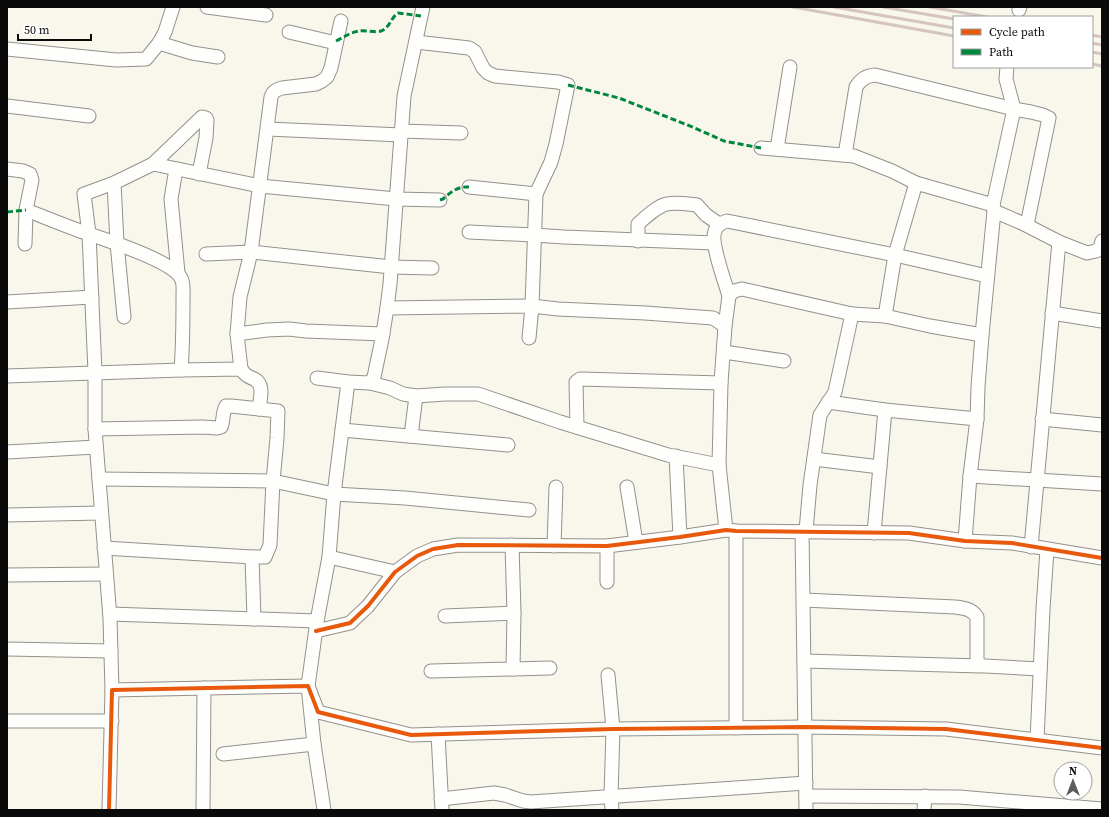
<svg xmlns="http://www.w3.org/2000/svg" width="1109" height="817" font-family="'Source Serif 4',serif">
<rect width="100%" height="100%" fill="#f9f7ec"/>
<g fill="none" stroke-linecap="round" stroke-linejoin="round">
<!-- minor casing -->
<g stroke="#92918c" stroke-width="15">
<g id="minor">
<path d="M207,7L266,15"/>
<path d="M1019,10L1020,7"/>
<path d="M289,32L336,43"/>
<path d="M416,42L469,48L475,52L483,68L488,73L495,76L558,82L568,85L556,144L551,162L536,194L532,306L529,338"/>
<path d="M159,43L192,53L218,57"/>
<path d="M7,49L116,60L146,59L159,43L165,32L173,7"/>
<path d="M7,106L89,116"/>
<path d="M268,129L401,135"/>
<path d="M401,131L461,133"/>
<path d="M761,148L854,156L892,171L916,183"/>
<path d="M777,149L790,67"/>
<path d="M845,155L856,87C861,79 866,76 875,75L1014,109L1031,112L1043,115L1049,118L1027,225"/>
<path d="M153,164L260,186L396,199L440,200"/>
<path d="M7,169L23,171L30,174L32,180L26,210L25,244"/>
<path d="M176,169L171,199L178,273"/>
<path d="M114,183L117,243L124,317"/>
<path d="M469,187L536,194"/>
<path d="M993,205L994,211L1024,224L1059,242L1087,253L1096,251L1100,248L1102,241"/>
<path d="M26,210C47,218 68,227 89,234C109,241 172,261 181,278C184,283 183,291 183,296C183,321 183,345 181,370"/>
<path d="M469,232L534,235L564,237L714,243"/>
<path d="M638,241V224C644,218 659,205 667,204C676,202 688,204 697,205L706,215L719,224"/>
<path d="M206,254L251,252L391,267L432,268"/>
<path d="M729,296C725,282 710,242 715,231C717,225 721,223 727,221L895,255L987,276"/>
<path d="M7,302L92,297"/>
<path d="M387,308L532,306L558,309L645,313L713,318L725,326L721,383L719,465L726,530"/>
<path d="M1052,313L1102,321"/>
<path d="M885,316L930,326L982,335"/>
<path d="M725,326L729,296L734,291L742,289L852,314"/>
<path d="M237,334L240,297L251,252L271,97C273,91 276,90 282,88L316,84L322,81L327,77L331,68L341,21"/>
<path d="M724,352L784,361"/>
<path d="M241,369L237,334L267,330L289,329L306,331L383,334"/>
<path d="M7,376L181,370L241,369C245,375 247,376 254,379C265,384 260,399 259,409"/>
<path d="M317,378L348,382L370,383L374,377L382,339L387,308L390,284L404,96L423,7"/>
<path d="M370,383L390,388L403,394L416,396L445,394H478L560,422L668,455L719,465"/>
<path d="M828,402L885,410L977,419"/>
<path d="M1042,419L1102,425"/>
<path d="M577,427L576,382L580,379L721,383"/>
<path d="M95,429L203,427L217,428L221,427C224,420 222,413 226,406H231L278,411L277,438L273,481L334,494L405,498L529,510"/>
<path d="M342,430L508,445"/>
<path d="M411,436L416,396"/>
<path d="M7,452L96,447"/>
<path d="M676,456L680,537"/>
<path d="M814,459L880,467"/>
<path d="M970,476L1102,484"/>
<path d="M99,479L273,481L270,545L265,557H252"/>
<path d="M627,487L636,542"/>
<path d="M7,515L101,513"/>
<path d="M802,531L806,810"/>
<path d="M806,531L810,485L820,415L835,392L852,314L885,316L895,255L916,183L993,205L1014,109L1006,79L1007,67"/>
<path d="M874,533L885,410"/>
<path d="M965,541L970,476L977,419L978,387L982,335L994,211"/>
<path d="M554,546L556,487"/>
<path d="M607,546V582"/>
<path d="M1031,547L1059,242"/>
<path d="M104,548L252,557L254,619"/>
<path d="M329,557L395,572"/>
<path d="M7,575L106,574"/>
<path d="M804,600L955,607C964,608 972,609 977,617V660C978,664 981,666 985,666L1040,669"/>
<path d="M110,614L317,621"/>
<path d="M445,616L514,613"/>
<path d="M316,631L350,623L368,606L395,572L417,556L433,549L458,545L607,546L680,537L726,530L736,531L909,533L965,541L1012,543L1102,558"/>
<path d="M7,649L111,651"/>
<path d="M804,661L981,666"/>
<path d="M513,669L550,668"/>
<path d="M431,671L513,669L514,613L512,545"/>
<path d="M608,675L613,729L611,796L612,810"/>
<path d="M112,690L110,618L95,429V372L89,234L84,194L114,183L153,164L202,117L206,118L207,120L206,138L199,174"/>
<path d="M7,721H112"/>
<path d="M736,728V531"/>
<path d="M438,734L442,810"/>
<path d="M1037,740L1043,609L1047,550"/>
<path d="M314,744L324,810"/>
<path d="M223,754L314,744L308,686L317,621L329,557L334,494L348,382"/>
<path d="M806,796L959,797L1102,809"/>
<path d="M441,799L494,793L505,795L523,801L531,802L806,783"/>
<path d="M109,810L112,690L308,686L318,712L411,735L613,729L804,727L946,729L1102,748"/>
<path d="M203,810L204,688"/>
<path d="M924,810L925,796"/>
</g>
</g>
<!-- minor -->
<use href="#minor" stroke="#fefefc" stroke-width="13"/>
<!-- rail -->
<g stroke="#d5c4c2" stroke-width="3">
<path d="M793,7L954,36"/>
<path d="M834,7L954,28"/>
<path d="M883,7L954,19"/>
<path d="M930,7L987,17"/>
<path d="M1092,35L1102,37"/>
<path d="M1092,43L1102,45"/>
<path d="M1092,52L1102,54"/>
<path d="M1092,64L1102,66"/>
</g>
<!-- quiet -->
<g stroke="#00873e" stroke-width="3" stroke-dasharray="6 3" stroke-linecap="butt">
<path d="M336,41C344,37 351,32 359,31C365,30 376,33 381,31C390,28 391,17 398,13L421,16"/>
<path d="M568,85L619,98L690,126L724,141L761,148"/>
<path d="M440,200L443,199C451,192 458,186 469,187"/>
<path d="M7,212L26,210"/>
</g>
<!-- cycleway casing -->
<g stroke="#fff" stroke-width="6">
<g id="cycleway">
<path d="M316,631L350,623L368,606L395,572L417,556L433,549L458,545L607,546L680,537L726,530L736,531L909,533L965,541L1012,543L1102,558"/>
<path d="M109,810L112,690L308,686L318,712L411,735L613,729L804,727L946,729L1102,748"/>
</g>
</g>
<!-- cycleway -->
<use href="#cycleway" stroke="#e8590c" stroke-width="4"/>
</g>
<!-- border -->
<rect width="1109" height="817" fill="none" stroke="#0a0a0a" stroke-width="16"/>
<!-- legend -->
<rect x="953" y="16" width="140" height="52" fill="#ffffff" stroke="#9d9d9d"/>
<rect x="961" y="29" width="20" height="6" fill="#e8590c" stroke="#9d9d9d"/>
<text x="989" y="36" font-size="12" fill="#0a0a0a">Cycle path</text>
<rect x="961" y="49" width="20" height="6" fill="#00873e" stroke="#9d9d9d"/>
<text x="989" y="56" font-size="12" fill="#0a0a0a">Path</text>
<!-- north arrow -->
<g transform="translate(1073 781)"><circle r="19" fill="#ffffff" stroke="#9d9d9d"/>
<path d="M0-3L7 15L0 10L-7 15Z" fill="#5e5d59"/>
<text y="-6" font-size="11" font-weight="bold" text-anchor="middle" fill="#0a0a0a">N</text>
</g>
<!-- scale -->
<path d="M18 34v6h73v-6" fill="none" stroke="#0a0a0a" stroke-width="2"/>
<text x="24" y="34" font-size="12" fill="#0a0a0a" stroke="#ffffff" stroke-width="3" paint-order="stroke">50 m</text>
</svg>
